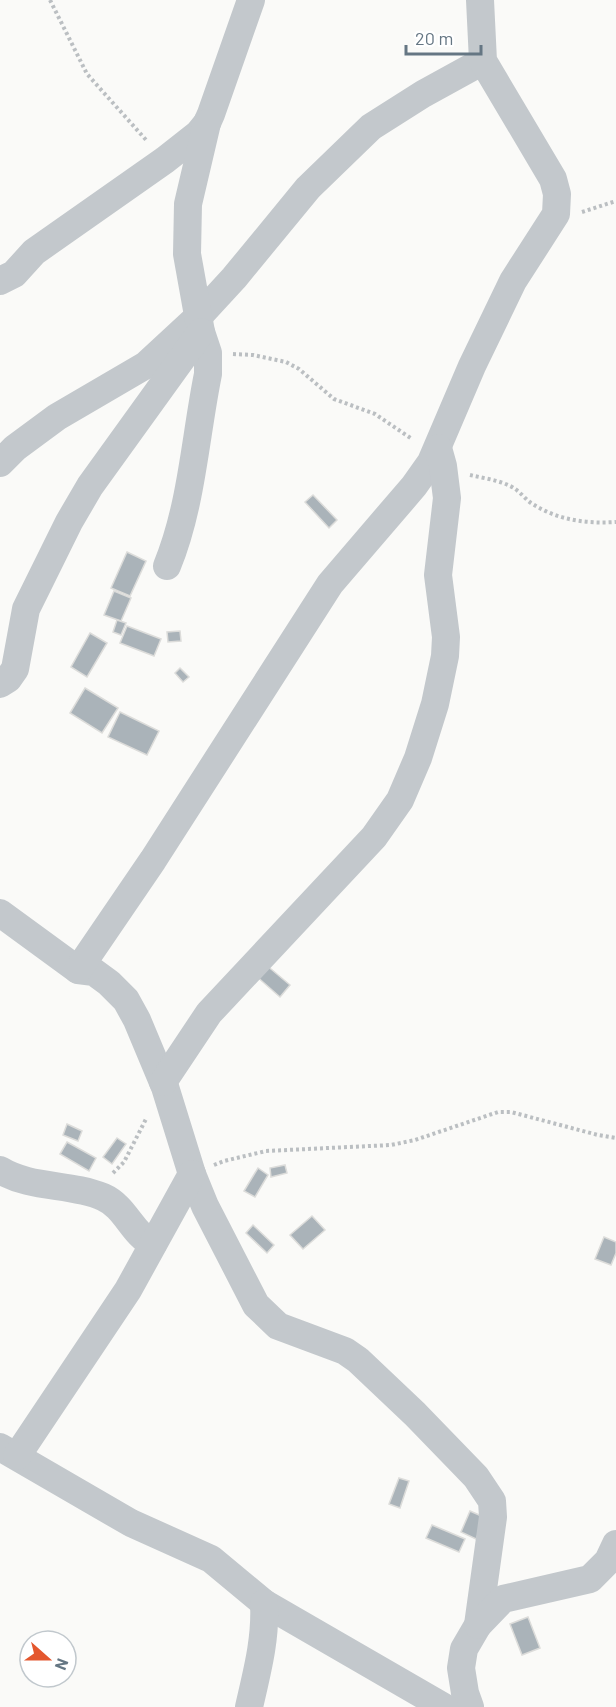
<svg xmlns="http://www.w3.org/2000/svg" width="616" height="1707" font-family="Barlow,sans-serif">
<rect width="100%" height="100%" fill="#fafaf8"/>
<!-- building -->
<g fill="#aab3b9" stroke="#dcdcda" stroke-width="1.5">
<path d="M313,495L337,520L329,528L305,502Z"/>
<path d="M127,552L146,561L130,596L111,588Z"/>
<path d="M114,591L131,598L121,621L104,615Z"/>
<path d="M117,620L126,623L121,635L113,632Z"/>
<path d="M127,626L161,639L154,656L120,643Z"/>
<path d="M180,631L181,641L168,642L167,632Z"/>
<path d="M90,633L107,643L87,677L71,667Z"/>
<path d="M180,668L189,677L183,682L175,673Z"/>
<path d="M85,688L118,708L102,733L70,713Z"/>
<path d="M120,712L159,731L147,755L108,737Z"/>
<path d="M265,964L290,985L280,997L255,975Z"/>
<path d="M67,1124L82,1131L78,1141L63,1135Z"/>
<path d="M117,1138L126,1144L112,1164L103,1157Z"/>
<path d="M67,1142L96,1158L89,1171L60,1154Z"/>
<path d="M285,1165L287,1173L271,1177L270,1168Z"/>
<path d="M258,1168L268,1175L255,1197L244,1191Z"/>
<path d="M312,1216L325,1230L303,1249L290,1235Z"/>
<path d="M253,1225L274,1245L267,1253L246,1233Z"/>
<path d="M604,1237L616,1242V1253L611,1265L595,1259Z"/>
<path d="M399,1478L409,1481L400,1508L389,1504Z"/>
<path d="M470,1511L486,1518L476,1539L461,1532Z"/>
<path d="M432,1525L465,1539L459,1552L426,1538Z"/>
<path d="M528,1617L540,1648L522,1655L510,1624Z"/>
</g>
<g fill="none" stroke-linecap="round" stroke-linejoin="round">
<!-- path -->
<g stroke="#bbbfc2" stroke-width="4" stroke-dasharray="3 3" stroke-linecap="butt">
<path d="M50,0L87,74L147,141"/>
<path d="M582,212L616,201"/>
<path d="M233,354L253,355L286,362L299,369L334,399L375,414L412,439"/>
<path d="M470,475C483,478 498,480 510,486C519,490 524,498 531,503C557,520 586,524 616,522"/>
<path d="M214,1165L224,1161L266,1151L391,1145L415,1140L498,1112H511L598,1135L616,1138"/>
<path d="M113,1173L124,1162L146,1119"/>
</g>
<!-- street -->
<g stroke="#c3c8cc" stroke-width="28">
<path d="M0,281L14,274L34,252L165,160L198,134L207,123L211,114L251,0"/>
<path d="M0,463L15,448L57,417L146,365L199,316L234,278L308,188L371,127L423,94L483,61"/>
<path d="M167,566C192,505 195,438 208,374V353L201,332L187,254L188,204L207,123"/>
<path d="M0,684L8,679L15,669L26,609L69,522L90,486L201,332"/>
<path d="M0,913L78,970L94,972L109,983L126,1000L137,1020L165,1087L192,1174L205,1206L256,1305L278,1326L345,1351L358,1360L415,1414L476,1477L492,1501L493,1517L478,1625L464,1649L461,1668L465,1693L470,1707"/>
<path d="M78,970L153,860L330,584L414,486L431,462L472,366L513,281L556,214L557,194L553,179L483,61L480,0"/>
<path d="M163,1082L209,1013L374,837L400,800L418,758L435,704L445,656L446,637L438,575L447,498L443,466L438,448"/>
<path d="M0,1170C31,1189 70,1183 103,1197C126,1207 132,1234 153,1244"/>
<path d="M0,1447L131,1523L211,1559L264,1603L444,1707"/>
<path d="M17,1456L128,1290L192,1174"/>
<path d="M478,1625L503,1599L590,1579L608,1561L616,1544"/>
<path d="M249,1707C257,1672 266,1639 264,1603"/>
</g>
</g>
<!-- north arrow -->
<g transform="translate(48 1659) rotate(111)"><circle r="28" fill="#ffffff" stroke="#c1c8cd" stroke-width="1.5"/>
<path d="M0-4.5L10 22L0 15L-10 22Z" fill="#e4572e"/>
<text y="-9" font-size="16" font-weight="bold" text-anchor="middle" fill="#657683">N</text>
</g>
<!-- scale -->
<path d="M406 45v9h75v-9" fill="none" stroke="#657683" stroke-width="3"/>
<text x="415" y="45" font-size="18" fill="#657683" stroke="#ffffff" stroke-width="4.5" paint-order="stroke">20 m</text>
</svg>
